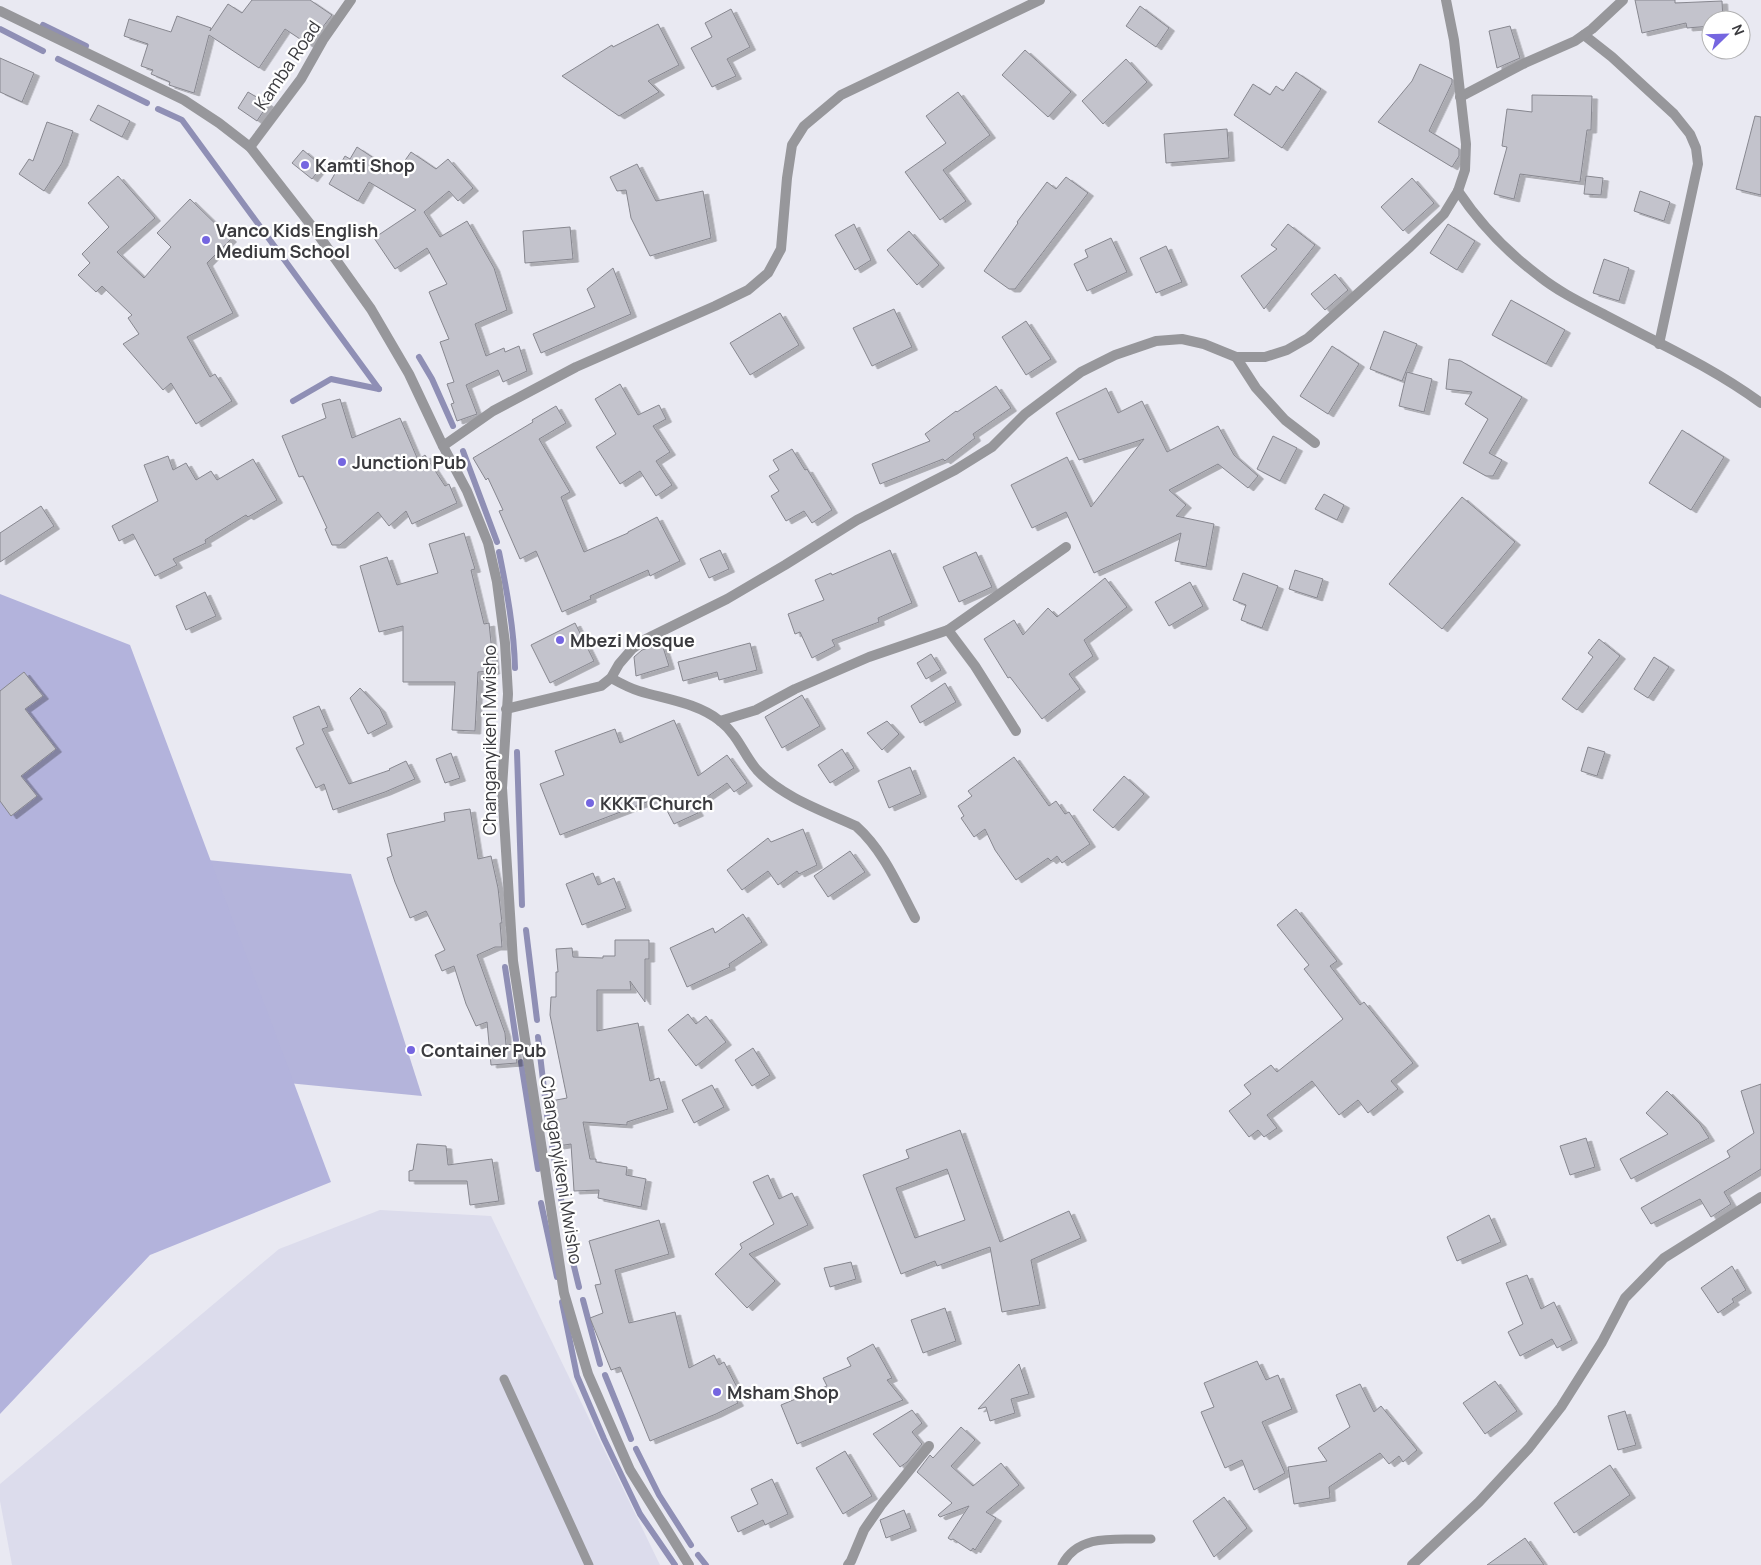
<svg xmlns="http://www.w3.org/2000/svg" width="1761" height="1565" font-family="Manrope,sans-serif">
<defs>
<filter id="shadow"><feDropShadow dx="5.5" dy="3" stdDeviation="0" flood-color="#0004"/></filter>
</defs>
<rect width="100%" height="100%" fill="#e9e9f2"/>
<!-- built -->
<path fill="#dcdcec" d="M380,1210L491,1216L660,1565H12L0,1501V1484L279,1249Z"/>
<!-- green -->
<path fill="#b4b4db" d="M34,843L351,874L422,1096L19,1057Z"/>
<!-- forest -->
<path fill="#b3b3dc" d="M0,594L130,645L331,1182L150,1255L0,1414Z"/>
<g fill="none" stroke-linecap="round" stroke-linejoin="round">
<!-- stream -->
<g stroke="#8f8fb5" stroke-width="6">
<path d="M43,25L86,46"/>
<path d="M0,29L43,51"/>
<path d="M58,59L147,103"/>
<path d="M158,109L182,120L379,389"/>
<path d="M419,357L432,379L453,426"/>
<path d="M293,401L331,379L379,389"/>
<path d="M463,451L497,542"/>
<path d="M499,552C507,591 514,629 515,668"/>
<path d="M517,752L522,905"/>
<path d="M526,930L537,1020"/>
<path d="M505,967L516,1040"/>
<path d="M538,1037L547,1115L557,1175"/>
<path d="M521,1062L538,1169"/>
<path d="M559,1189L569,1238"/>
<path d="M541,1203L557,1277"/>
<path d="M570,1250L579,1287"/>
<path d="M583,1300L600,1364"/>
<path d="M562,1302L577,1376L604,1439L640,1514L675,1565"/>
<path d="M605,1375L631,1439"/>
<path d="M636,1449L659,1495L691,1545"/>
<path d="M698,1555L706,1565"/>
</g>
</g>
<!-- building -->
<g fill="#c3c3cc" stroke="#87878f" fill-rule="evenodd" filter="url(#shadow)">
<path d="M252,0H310L332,15L309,45L285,29L259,68L209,35L194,93L169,85L170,82L151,74L153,70L141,66L148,44L124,36L129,19L171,32L177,16L211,28L210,31L228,4L242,13Z"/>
<path d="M1635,0H1675V3L1722,1L1723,20H1711V26L1687,28L1686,23L1642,33Z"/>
<path d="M1140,6L1169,28L1156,47L1126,26Z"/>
<path d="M731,9L750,47L727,59L736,76L712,87L691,48L712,37L705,23Z"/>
<path d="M658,24L679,65L648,81L659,92L619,116L562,76L612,45L613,47Z"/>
<path d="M1510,26L1520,58L1497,68L1489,31Z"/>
<path d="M1025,50L1071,92L1048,117L1002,75Z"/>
<path d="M0,58L34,73L22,102L0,92Z"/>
<path d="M1126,59L1147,82L1103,124L1082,101Z"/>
<path d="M1420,64L1452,79V83L1429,131L1459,149V156L1452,167L1378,122L1412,81Z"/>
<path d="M1296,72L1321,89L1282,148L1234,115L1253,84L1270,95L1276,86L1283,91Z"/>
<path d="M248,92L268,104L257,121L238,108Z"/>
<path d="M958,92L990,135L943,170L966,201L940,220L905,172L946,143L926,116Z"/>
<path d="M1532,95L1592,96L1591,130H1587L1580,182L1520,174L1514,199L1494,194L1507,147L1502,146L1507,109L1532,112Z"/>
<path d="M98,105L130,121L122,137L90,120Z"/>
<path d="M1755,116L1761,117V195L1736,189Z"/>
<path d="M47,122L73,131L62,163L44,191L19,174L29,159L33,161Z"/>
<path d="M1227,129L1229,158L1166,163L1164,134Z"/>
<path d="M357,147L396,173L411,152L436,169L448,159L473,188L458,201L449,191L424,212L440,237L467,221L494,268L507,310L475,324L486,356L504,348L505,352L519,346L527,371L503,382L498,370L466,385L477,414L457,421L451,404L454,403L447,384L454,382L440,342L449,339L429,292L447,284L427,248L395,269L374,238L416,210L369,182L358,201L329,184L345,156L350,159Z"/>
<path d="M303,150L322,166L312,179L292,163Z"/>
<path d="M637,164L656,201L703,191L711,238L650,256L631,218L626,190L617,191L610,177Z"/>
<path d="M118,176L155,218L117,252L144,278L171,247L157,233L190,199L231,239L207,263L233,313L187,337L210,377L215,374L232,401L196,424L171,383L163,390L123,344L139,334L128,318L132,315L102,286L96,292L78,275L90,263L82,254L109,227L88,203Z"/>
<path d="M1586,176L1603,178L1601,195L1584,194Z"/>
<path d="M1066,177L1088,193L1015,289H1009L984,271L1018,223L1017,222L1047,182L1056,189Z"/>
<path d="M1412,178L1434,203L1403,231L1381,207Z"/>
<path d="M1640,191L1670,202L1664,221L1634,211Z"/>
<path d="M854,224L871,260L855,270L835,235Z"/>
<path d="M1288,224L1315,245L1264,309L1241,276L1277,249L1271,245Z"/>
<path d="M1448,224L1475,241L1457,270L1430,253Z"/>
<path d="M570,227L573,259L525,263L523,231Z"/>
<path d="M909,231L939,265L917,285L887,250Z"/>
<path d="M1111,238L1127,272L1087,291L1074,264L1088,257L1085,250Z"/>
<path d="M1166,246L1182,282L1156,293L1140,258Z"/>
<path d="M1604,259L1629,268L1619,301L1593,293Z"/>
<path d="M613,268L631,314L541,353L533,334L595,307L587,289Z"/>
<path d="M1335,274L1348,290L1325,310L1311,294Z"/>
<path d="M1511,300L1565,330L1546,364L1492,335Z"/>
<path d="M894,309L912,347L872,366L853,328Z"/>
<path d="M780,313L799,345L750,375L730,343Z"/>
<path d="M1026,321L1051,359L1026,375L1002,337Z"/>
<path d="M1384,331L1417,344L1402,381L1370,369Z"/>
<path d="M1332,346L1359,364L1328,414L1300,396Z"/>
<path d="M1449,359L1461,361L1522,397L1489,453L1502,460L1493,476H1486L1463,463L1488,419L1465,404L1472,392L1446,389Z"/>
<path d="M1407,372L1432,379L1424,412L1399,406Z"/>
<path d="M620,384L638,415L659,405L666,419L653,426L670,452L656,461L672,485L656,496L640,471L620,484L596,447L616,434L595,399Z"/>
<path d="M996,386L1011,408L973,434L975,438L945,461L943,459L880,484L872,464L930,441L925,434L956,411L957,412Z"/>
<path d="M1106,388L1118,413L1142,401L1167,452L1218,426L1234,455L1258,476L1248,488L1218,464L1169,490L1186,505L1176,516L1214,524L1206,567L1175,561L1181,533L1094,573L1066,512L1032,528L1011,485L1067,457L1091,507L1144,439L1079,460L1056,413Z"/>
<path d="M340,399L352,438L400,418L418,460L425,455L445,486L449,484L457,503L412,524L406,511L389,526L378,512L340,545H332L325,529L327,528L303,476L299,477L282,436L326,418L322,404Z"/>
<path d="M556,406L566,423L539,439L570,492L561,497L584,552L628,533V532L657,517L680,561L650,576L648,570L590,596L591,599L562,612L536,551L520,559L499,511L503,510L488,478L486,480L473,458L533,422L532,420Z"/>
<path d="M1682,430L1724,457L1691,510L1649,483Z"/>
<path d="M1273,436L1297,448L1280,481L1257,469Z"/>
<path d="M792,449L805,470L807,469L832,510L812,523L804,511L786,521L771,496L779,491L769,476L779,470L773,460Z"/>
<path d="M168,456L173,470L186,463L196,480L211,471L217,480L253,459L277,500L248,517L246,515L205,540L206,543L173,559L177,565L155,576L133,534L119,541L112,526L158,501L144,465Z"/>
<path d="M1324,494L1344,505L1337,520L1315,509Z"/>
<path d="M1462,497L1515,542L1442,629L1389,584Z"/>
<path d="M41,506L54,526L0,562V533Z"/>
<path d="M464,533L475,569L471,570L484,624L489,623L494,671L478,672L475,731L452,730L455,682H403V626L379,632L360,566L387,557L397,585L438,573L429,544Z"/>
<path d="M720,550L729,569L709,578L700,559Z"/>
<path d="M890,550L912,603L878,618L879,622L832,640L835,646L812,658L800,632L795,634L788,614L824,600L815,580L831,573L832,575Z"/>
<path d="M976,552L992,587L959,602L943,567Z"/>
<path d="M1295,570L1323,579L1317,598L1289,589Z"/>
<path d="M1243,573L1278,586L1262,628L1241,620L1246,605L1233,600Z"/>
<path d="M1105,578L1127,607L1084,640L1093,656L1069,674L1080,689L1042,719L1010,677L1008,678L984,639L1014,620L1023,635L1048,608L1057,617Z"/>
<path d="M1190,582L1203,606L1169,626L1155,602Z"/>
<path d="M205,592L216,616L186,630L176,606Z"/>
<path d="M575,623L594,661L550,683L531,645Z"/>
<path d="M1599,639L1620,656L1577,710L1562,699L1593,657L1588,653Z"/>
<path d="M750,643L757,670L719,680L717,672L683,681L678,662Z"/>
<path d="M662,644L669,666L636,676L634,657L642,650Z"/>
<path d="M931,654L941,670L926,679L917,663Z"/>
<path d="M1654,657L1669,667L1648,698L1634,689Z"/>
<path d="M24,672L43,696L25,709L56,749L21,776L37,796L11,816L0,801V691Z"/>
<path d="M945,683L956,702L920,723L911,706Z"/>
<path d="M360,688L380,709L387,724L368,734L350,698Z"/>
<path d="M802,695L820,726L782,748L765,717Z"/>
<path d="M319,706L328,727L322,729L349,784L390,770L389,769L406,761L415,779L385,792L333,810L324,784L316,788L296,748L304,744L293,717Z"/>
<path d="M674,720L698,776L727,755L747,783L734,792L727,783L694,806L698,813L674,824L660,797L560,835L540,784L564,775L555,751L615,729L620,743Z"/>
<path d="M887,721L899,734L882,750L867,733Z"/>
<path d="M1588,747L1605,752L1597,776L1581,771Z"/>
<path d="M842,749L854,768L830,783L818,765Z"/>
<path d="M451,753L460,778L445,783L436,759Z"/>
<path d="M1014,757L1049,806L1056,801L1065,814L1069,812L1090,844L1062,863L1057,856L1051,861L1048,858L1016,880L995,850L985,829L974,837L961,818L964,816L958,806L972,796L968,791Z"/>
<path d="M910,767L921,794L889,808L878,781Z"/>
<path d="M1124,776L1144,794L1113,828L1093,810Z"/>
<path d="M470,809L478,859L491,856L498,888L502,923H500L502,947H495L477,955L505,1033L506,1045L515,1044L517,1063L491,1065L487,1022L476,1026L466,1004L454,966L442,971L435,955L445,950L426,911L410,918L395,882L387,858L392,856L387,834L445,821L444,813Z"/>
<path d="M803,829L817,865L799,874L797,871L778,885L768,871L742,890L727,870L768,838L771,842Z"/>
<path d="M850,851L865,872L828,897L814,876Z"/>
<path d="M593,873L598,885L614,878L626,908L582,925L566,884Z"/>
<path d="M1296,909L1337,961L1330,966L1360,1005L1364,1002L1413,1063L1391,1081L1398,1089L1368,1113L1358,1100L1339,1115L1312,1081L1267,1115L1277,1128L1264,1137L1258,1130L1249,1137L1229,1111L1251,1094L1244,1085L1271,1065L1277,1072L1343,1019L1304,969L1309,965L1277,925Z"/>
<path d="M743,914L762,942L729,964L730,967L687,987L670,948L713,928L715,933Z"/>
<path d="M615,940H649V959H645V1002L630,981L631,990H597V1031L638,1023L650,1081L659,1078L668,1109L627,1122V1125L583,1122L590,1159H596V1162L627,1167L626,1175L646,1179L641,1207L598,1198L599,1190L574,1191L571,1144L558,1146L551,1101L567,1098L550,1015L551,997H556V972H558L556,949L572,948L573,957L603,958V956H615Z"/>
<path d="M688,1014L696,1024L706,1016L726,1042L696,1066L668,1030Z"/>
<path d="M753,1048L770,1075L752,1086L735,1060Z"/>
<path d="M1761,1084V1169L1724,1192L1731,1204L1711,1217L1700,1199L1651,1224L1641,1208L1730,1157L1727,1151L1754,1133L1741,1091Z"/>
<path d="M712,1085L724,1107L694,1123L682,1100Z"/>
<path d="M1667,1091L1700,1124L1709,1138L1631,1179L1620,1159L1668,1134L1646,1113Z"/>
<path d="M960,1130L1000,1242L1069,1211L1081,1238L1031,1260L1040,1305L1002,1312L990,1247L937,1266L935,1261L901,1274L863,1175L909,1158L906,1150ZM947,1169L965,1220L915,1238L896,1188Z"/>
<path d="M1586,1138L1595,1167L1570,1175L1560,1146Z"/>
<path d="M417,1144L446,1146L448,1165L492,1159L499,1201L470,1205L467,1181H409V1171L413,1170Z"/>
<path d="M768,1175L779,1199L792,1193L808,1225L749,1254L775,1281L747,1308L715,1274L742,1248L740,1244L774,1224L753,1182Z"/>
<path d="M1489,1215L1501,1242L1457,1261L1447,1237Z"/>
<path d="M659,1220L669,1254L615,1270L629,1323L675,1312L689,1368L714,1355L719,1365L724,1362L739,1391L733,1394L738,1403L716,1414L650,1441L620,1367L611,1370L590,1318L603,1313L595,1285L601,1284L589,1241Z"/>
<path d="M851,1262L856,1279L830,1287L824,1268Z"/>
<path d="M1732,1266L1746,1290L1732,1299L1734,1302L1718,1313L1701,1288Z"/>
<path d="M1527,1275L1541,1309L1554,1302L1572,1340L1557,1348L1552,1339L1520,1356L1508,1332L1523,1324L1506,1283Z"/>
<path d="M945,1308L956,1341L923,1353L911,1320Z"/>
<path d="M873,1344L892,1378L887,1380L903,1400L797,1444L781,1405L827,1386L823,1378L851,1366L847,1358Z"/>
<path d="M1257,1361L1266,1380L1278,1375L1292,1409L1262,1422L1285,1473L1254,1490L1242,1460L1225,1468L1201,1412L1214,1407L1204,1383Z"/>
<path d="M1019,1364L1029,1394L1011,1399L1015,1413L990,1421L986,1407L978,1409Z"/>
<path d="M1495,1381L1517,1411L1485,1434L1463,1403Z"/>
<path d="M1360,1384L1374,1412L1381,1406L1417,1450L1403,1462L1399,1456L1389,1464L1380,1453L1329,1487L1330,1498L1294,1504L1288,1467L1327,1461L1318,1448L1350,1427L1336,1395Z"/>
<path d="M912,1410L922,1423L912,1432L922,1444L907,1462L900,1467L873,1434Z"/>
<path d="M1625,1411L1636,1445L1618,1450L1608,1416Z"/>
<path d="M961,1427L975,1440L951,1466L973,1486L1001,1463L1019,1485L986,1512L996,1518L975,1550L973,1548L971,1551L953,1539L951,1540L948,1538L969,1506L940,1517L938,1515L952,1503L917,1472L930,1455L933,1458Z"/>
<path d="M845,1451L872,1496L843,1514L816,1468Z"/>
<path d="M1610,1465L1630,1495L1574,1533L1554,1503Z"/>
<path d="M772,1479L788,1514L765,1525L763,1520L738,1532L731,1517L758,1504L751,1489Z"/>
<path d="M1224,1497L1247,1528L1214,1557L1193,1521Z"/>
<path d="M904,1510L911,1528L886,1538L880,1520Z"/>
<path d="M1525,1538L1544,1565H1487Z"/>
</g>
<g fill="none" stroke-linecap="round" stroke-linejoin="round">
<!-- lane -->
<g stroke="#97979b" stroke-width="9">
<path d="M504,1379L589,1565"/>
<path d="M1062,1565C1079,1532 1119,1540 1151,1539"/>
</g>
<!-- street -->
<g stroke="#97979b" stroke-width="10">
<path d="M0,11L184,100L219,123L250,147L314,229L371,309L409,374L443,446L467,491L488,543L497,582L505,643L508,694L502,788L513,961L564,1293L588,1374L630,1470L689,1565"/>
<path d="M1584,35L1612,57L1674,114L1690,134L1696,148L1698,164L1659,344"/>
<path d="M1460,97L1525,63L1575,41L1592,29L1623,0"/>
<path d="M250,147L301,79L323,40L351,0"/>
<path d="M1458,191C1480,224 1507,252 1539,276C1559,292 1582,303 1605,315C1658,343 1712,367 1761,403"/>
<path d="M1236,357L1256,388L1285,420L1315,443"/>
<path d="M443,446L493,411L576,367L715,306L748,290L768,273L781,249L787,178L792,145L804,126L841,95L1040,0"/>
<path d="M948,630L975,666L1016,731"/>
<path d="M611,678C620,683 629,688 639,691C665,699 698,703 720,721C739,736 743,754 757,770C782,797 823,811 856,826C884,851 898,886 915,918"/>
<path d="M506,709L601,686L611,678L619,664L632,649L646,639L727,599L785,565L857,520L955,470L992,447L1025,414L1081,372L1115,355L1156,341L1182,339L1204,344L1236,357H1265L1287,350L1308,338L1410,247L1444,214L1458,191L1465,170L1466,144L1454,40L1446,0"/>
<path d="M720,721L756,710L795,689L869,657L948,630L1066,547"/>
<path d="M848,1565L851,1561L864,1530L882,1504L929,1446"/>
<path d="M1412,1565L1479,1502L1529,1448L1561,1407L1602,1342L1625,1298L1664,1258L1761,1197"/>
</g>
</g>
<!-- markers -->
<g fill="#7566e0" stroke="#fff" stroke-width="2">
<circle cx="305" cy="165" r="5"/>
<circle cx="206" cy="240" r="5"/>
<circle cx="342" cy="462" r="5"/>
<circle cx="560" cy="640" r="5"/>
<circle cx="590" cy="803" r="5"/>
<circle cx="411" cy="1050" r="5"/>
<circle cx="717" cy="1392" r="5"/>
</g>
<g text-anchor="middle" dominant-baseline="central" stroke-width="4.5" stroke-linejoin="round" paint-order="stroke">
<!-- street labels -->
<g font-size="18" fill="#3b3b3f" stroke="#fff">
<text transform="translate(287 65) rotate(-56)">Kamba Road</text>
<text transform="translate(489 740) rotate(-90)">Changanyikeni Mwisho</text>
<text transform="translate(562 1170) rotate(81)">Changanyikeni Mwisho</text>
</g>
<!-- poi labels -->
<g font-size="18" font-weight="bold" fill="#3b3b3f" stroke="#fff" text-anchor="start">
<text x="315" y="165">Kamti Shop</text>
<text x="216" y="230">Vanco Kids English<tspan x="216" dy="21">Medium School</tspan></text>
<text x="352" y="462">Junction Pub</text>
<text x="570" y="640">Mbezi Mosque</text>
<text x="600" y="803">KKKT Church</text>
<text x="421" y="1050">Container Pub</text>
<text x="727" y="1392">Msham Shop</text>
</g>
</g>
<!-- north arrow -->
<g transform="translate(1726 35) rotate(67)"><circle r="24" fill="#ffffff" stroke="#b1b1b2"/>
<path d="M0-4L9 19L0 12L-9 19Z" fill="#7566e0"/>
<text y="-8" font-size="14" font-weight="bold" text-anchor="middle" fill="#3b3b3f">N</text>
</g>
</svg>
